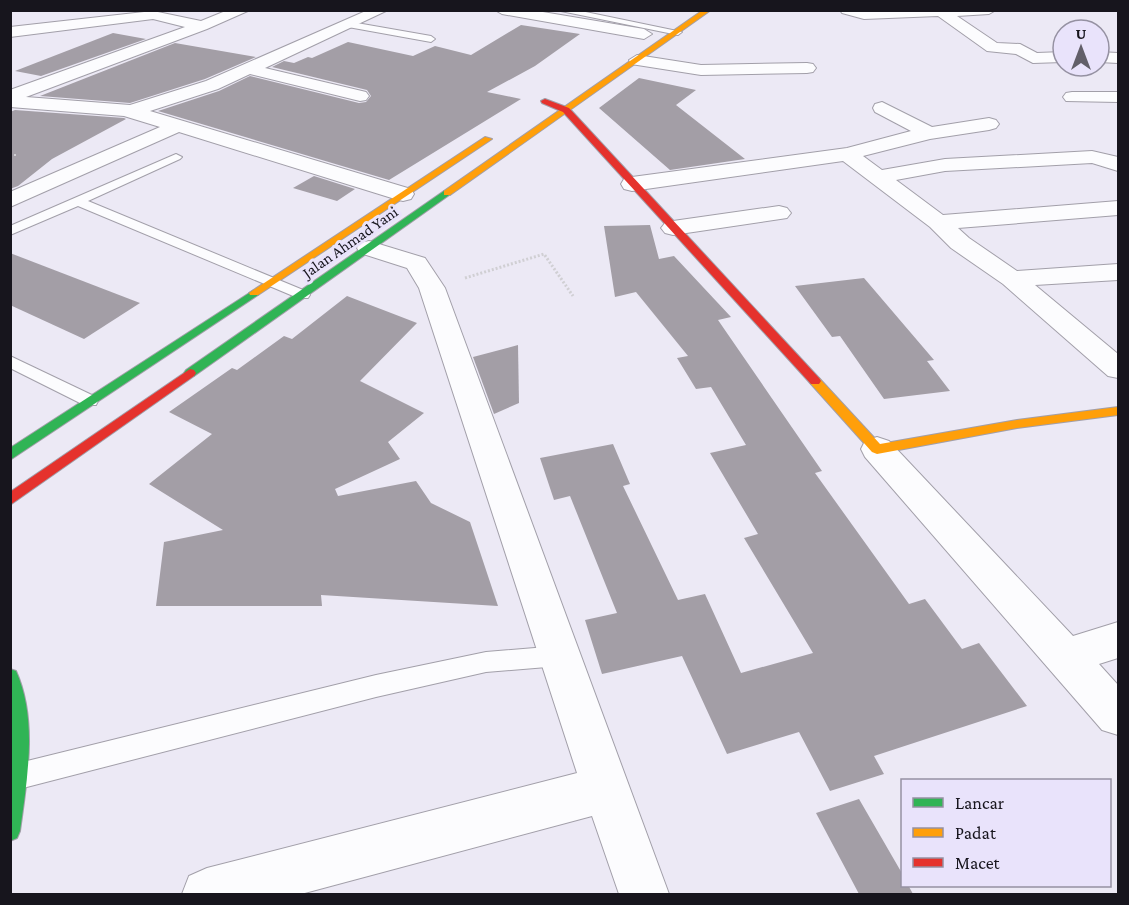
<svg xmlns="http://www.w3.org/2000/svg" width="1129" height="905" font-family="'Crimson Pro',serif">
<rect width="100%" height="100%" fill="#ece9f5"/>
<!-- building -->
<g fill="#a39ea6">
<path d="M521,25L580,34L535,66L487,92L521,99L389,180L158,111L219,91L250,76L359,103L366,102L371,96L367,90L272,67L284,61L294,63L308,57L312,58L348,42L413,56L435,46L471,55Z"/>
<path d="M113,33L146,39L41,76L15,71Z"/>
<path d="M175,43L256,57L205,79L130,103L40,96Z"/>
<path d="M639,78L696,90L676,105L745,159L670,170L599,108Z"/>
<path d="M15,110L124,118L126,119L52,159L18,186L10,189V112Z"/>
<path d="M314,176L355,189L337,201L293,188Z"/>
<path d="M650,225L659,259L674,256L731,317L718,320L822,471L815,473L909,604L925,599L962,649L979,643L1027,706L874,756L884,774L830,791L799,732L727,754L682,656L602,674L585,620L617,613L570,496L554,500L540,458L613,444L630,484L623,486L678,600L705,594L741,673L813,653L744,538L758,534L710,453L746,445L711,387L696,389L677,358L688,356L636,292L615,297L604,226Z"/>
<path d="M10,253L140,303L84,339L10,305Z"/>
<path d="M864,278L934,360L927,361L950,391L884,399L840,336L832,337L795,286Z"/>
<path d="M347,296L417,323L360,381L424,413L388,442L400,459L335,489L338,496L416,481L431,503L470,522L498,606L321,595L322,606H156L164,542L223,530L149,484L212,434L169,412L232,368L237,370L284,336L292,339Z"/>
<path d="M518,345L519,403L494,414L473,357Z"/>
<path d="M859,799L903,875V885H908L913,894H859L816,813Z"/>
</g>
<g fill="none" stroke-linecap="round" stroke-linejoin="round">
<!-- lane casing -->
<g stroke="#a29fa9" stroke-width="2">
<g id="lane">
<path d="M556,10H576L682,32L678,35Z"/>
<path d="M351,22L431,36L435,39L431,42L348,27L347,25Z"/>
<path d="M176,154L182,157L180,159L88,201L308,292L310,295L308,298H298L78,206L10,235V226Z"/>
<path d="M10,356L96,397L98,401L96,405H84L10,368Z"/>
<path d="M559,646L567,649L570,656L567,663L559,666L486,672L376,697L19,789L10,785V767L19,763L376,675L486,652Z"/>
</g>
</g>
<!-- street casing -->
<g stroke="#a29fa9" stroke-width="2">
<g id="street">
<path d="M228,10H250L207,29L26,97L130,105L206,81L368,10H388L265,68L366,92L369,96L366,100L360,101L250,74L218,89L150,111L411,189L414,194L411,199L403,201L395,199L179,132L10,207V192L160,127L124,116L10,107V90L185,27L153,19L10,37V27L153,11L201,21Z"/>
<path d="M495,10H531L644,29L652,34L644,39L502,14Z"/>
<path d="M840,10H996L989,14L957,16L997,43L1020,44L1037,53L1063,52V62L1033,63L1016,54L987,51L938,16L864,19L842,13Z"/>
<path d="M1099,52L1118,53V63L1099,62Z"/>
<path d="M637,55L701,65L807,63L813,64L816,68L813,72L807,73L701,75L631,64L629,60Z"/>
<path d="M1072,92H1118V102L1066,101L1063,97L1066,93Z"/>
<path d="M882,102L932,127L989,118L996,120L999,124L996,128L989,130L930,139L863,156L882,170L945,159L1092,151L1118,157V171L1092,163L945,171L896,180L943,215L1118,201V215L958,228L969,238L1017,271L1118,264V280L1035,285L1118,354V378L1108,376L1003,284L951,248L930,227L843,161L632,191L624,189L621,184L624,179L632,177L847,148L911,131L875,112L873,108L875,104Z"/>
<path d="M779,206L787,208L791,213L787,218L673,235L665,233L661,228L665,223L673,221Z"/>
<path d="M369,241L425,258L445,288L669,894H619L592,816L301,894H182L189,876L207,868L577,773L419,288L407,268L360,253L357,248L360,243Z"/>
<path d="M877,437L889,441L1073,636L1118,622V658L1099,664L1118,685V735L1102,730L865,457L861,449L865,441Z"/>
</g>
</g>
<!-- fast casing -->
<g stroke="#a29fa9" stroke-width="2">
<g id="fast">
<path d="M444,191L452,193L194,376H186L184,373L186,370Z"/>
<path d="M254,290L259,293L258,295L10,460V448Z"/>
<path d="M10,669L16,671C38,720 27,780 20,831L17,838L10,841Z"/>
</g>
</g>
<!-- slow casing -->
<g stroke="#a29fa9" stroke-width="2">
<g id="slow">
<path d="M703,10H711L450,195H444V191Z"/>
<path d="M485,137L492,139L258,295H250L249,293Z"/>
<path d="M815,377L819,378L880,444L1017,420L1118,407V415L1017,428L877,454L872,452L811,384L809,381Z"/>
</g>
</g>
<!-- jam casing -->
<g stroke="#a29fa9" stroke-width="2">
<g id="jam">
<path d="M545,99L569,108L819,378L821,381L819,384H811L563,112L542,103L541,101Z"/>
<path d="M190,369L194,370L196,373L194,376L10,505V492Z"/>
</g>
</g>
<!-- path-far1 -->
<path stroke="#d0cfd3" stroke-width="2" stroke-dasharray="2 2" stroke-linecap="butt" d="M10,155H18"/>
<!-- path -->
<path stroke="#d0cfd3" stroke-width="3" stroke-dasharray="2 2" stroke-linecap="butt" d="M465,278L544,254L573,296"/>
<!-- lane -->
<use href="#lane" fill="#fcfcfe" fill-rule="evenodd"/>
<!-- street -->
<use href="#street" fill="#fcfcfe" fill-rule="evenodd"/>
<!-- fast -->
<use href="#fast" fill="#30b455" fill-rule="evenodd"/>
<!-- slow -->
<use href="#slow" fill="#ff9f0a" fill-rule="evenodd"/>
<!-- jam -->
<use href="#jam" fill="#e5322d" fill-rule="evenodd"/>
</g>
<g text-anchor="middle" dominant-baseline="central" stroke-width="6" stroke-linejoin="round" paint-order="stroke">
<!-- far-street labels -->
<g font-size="16" fill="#17151d" stroke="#e9e3fb">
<text transform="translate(350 242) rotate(-35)">Jalan Ahmad Yani</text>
</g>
</g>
<!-- border -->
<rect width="1129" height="905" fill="none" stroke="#17151d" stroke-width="24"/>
<!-- legend -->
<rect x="901" y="779" width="210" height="108" fill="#e9e3fb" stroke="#9591a2" stroke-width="1.5"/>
<rect x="913" y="798" width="30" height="9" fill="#30b455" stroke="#9591a2" stroke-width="1.5"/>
<text x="955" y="809" font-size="18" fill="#17151d">Lancar</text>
<rect x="913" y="828" width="30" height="9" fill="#ff9f0a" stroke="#9591a2" stroke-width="1.5"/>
<text x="955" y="839" font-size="18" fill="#17151d">Padat</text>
<rect x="913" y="858" width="30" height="9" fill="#e5322d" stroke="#9591a2" stroke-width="1.5"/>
<text x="955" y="869" font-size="18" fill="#17151d">Macet</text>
<!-- north arrow -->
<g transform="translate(1081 48)"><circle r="28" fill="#e9e3fb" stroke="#9591a2" stroke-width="1.5"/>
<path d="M0-4.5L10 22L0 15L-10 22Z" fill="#625f69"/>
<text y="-9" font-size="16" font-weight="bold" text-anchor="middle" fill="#17151d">U</text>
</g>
</svg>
